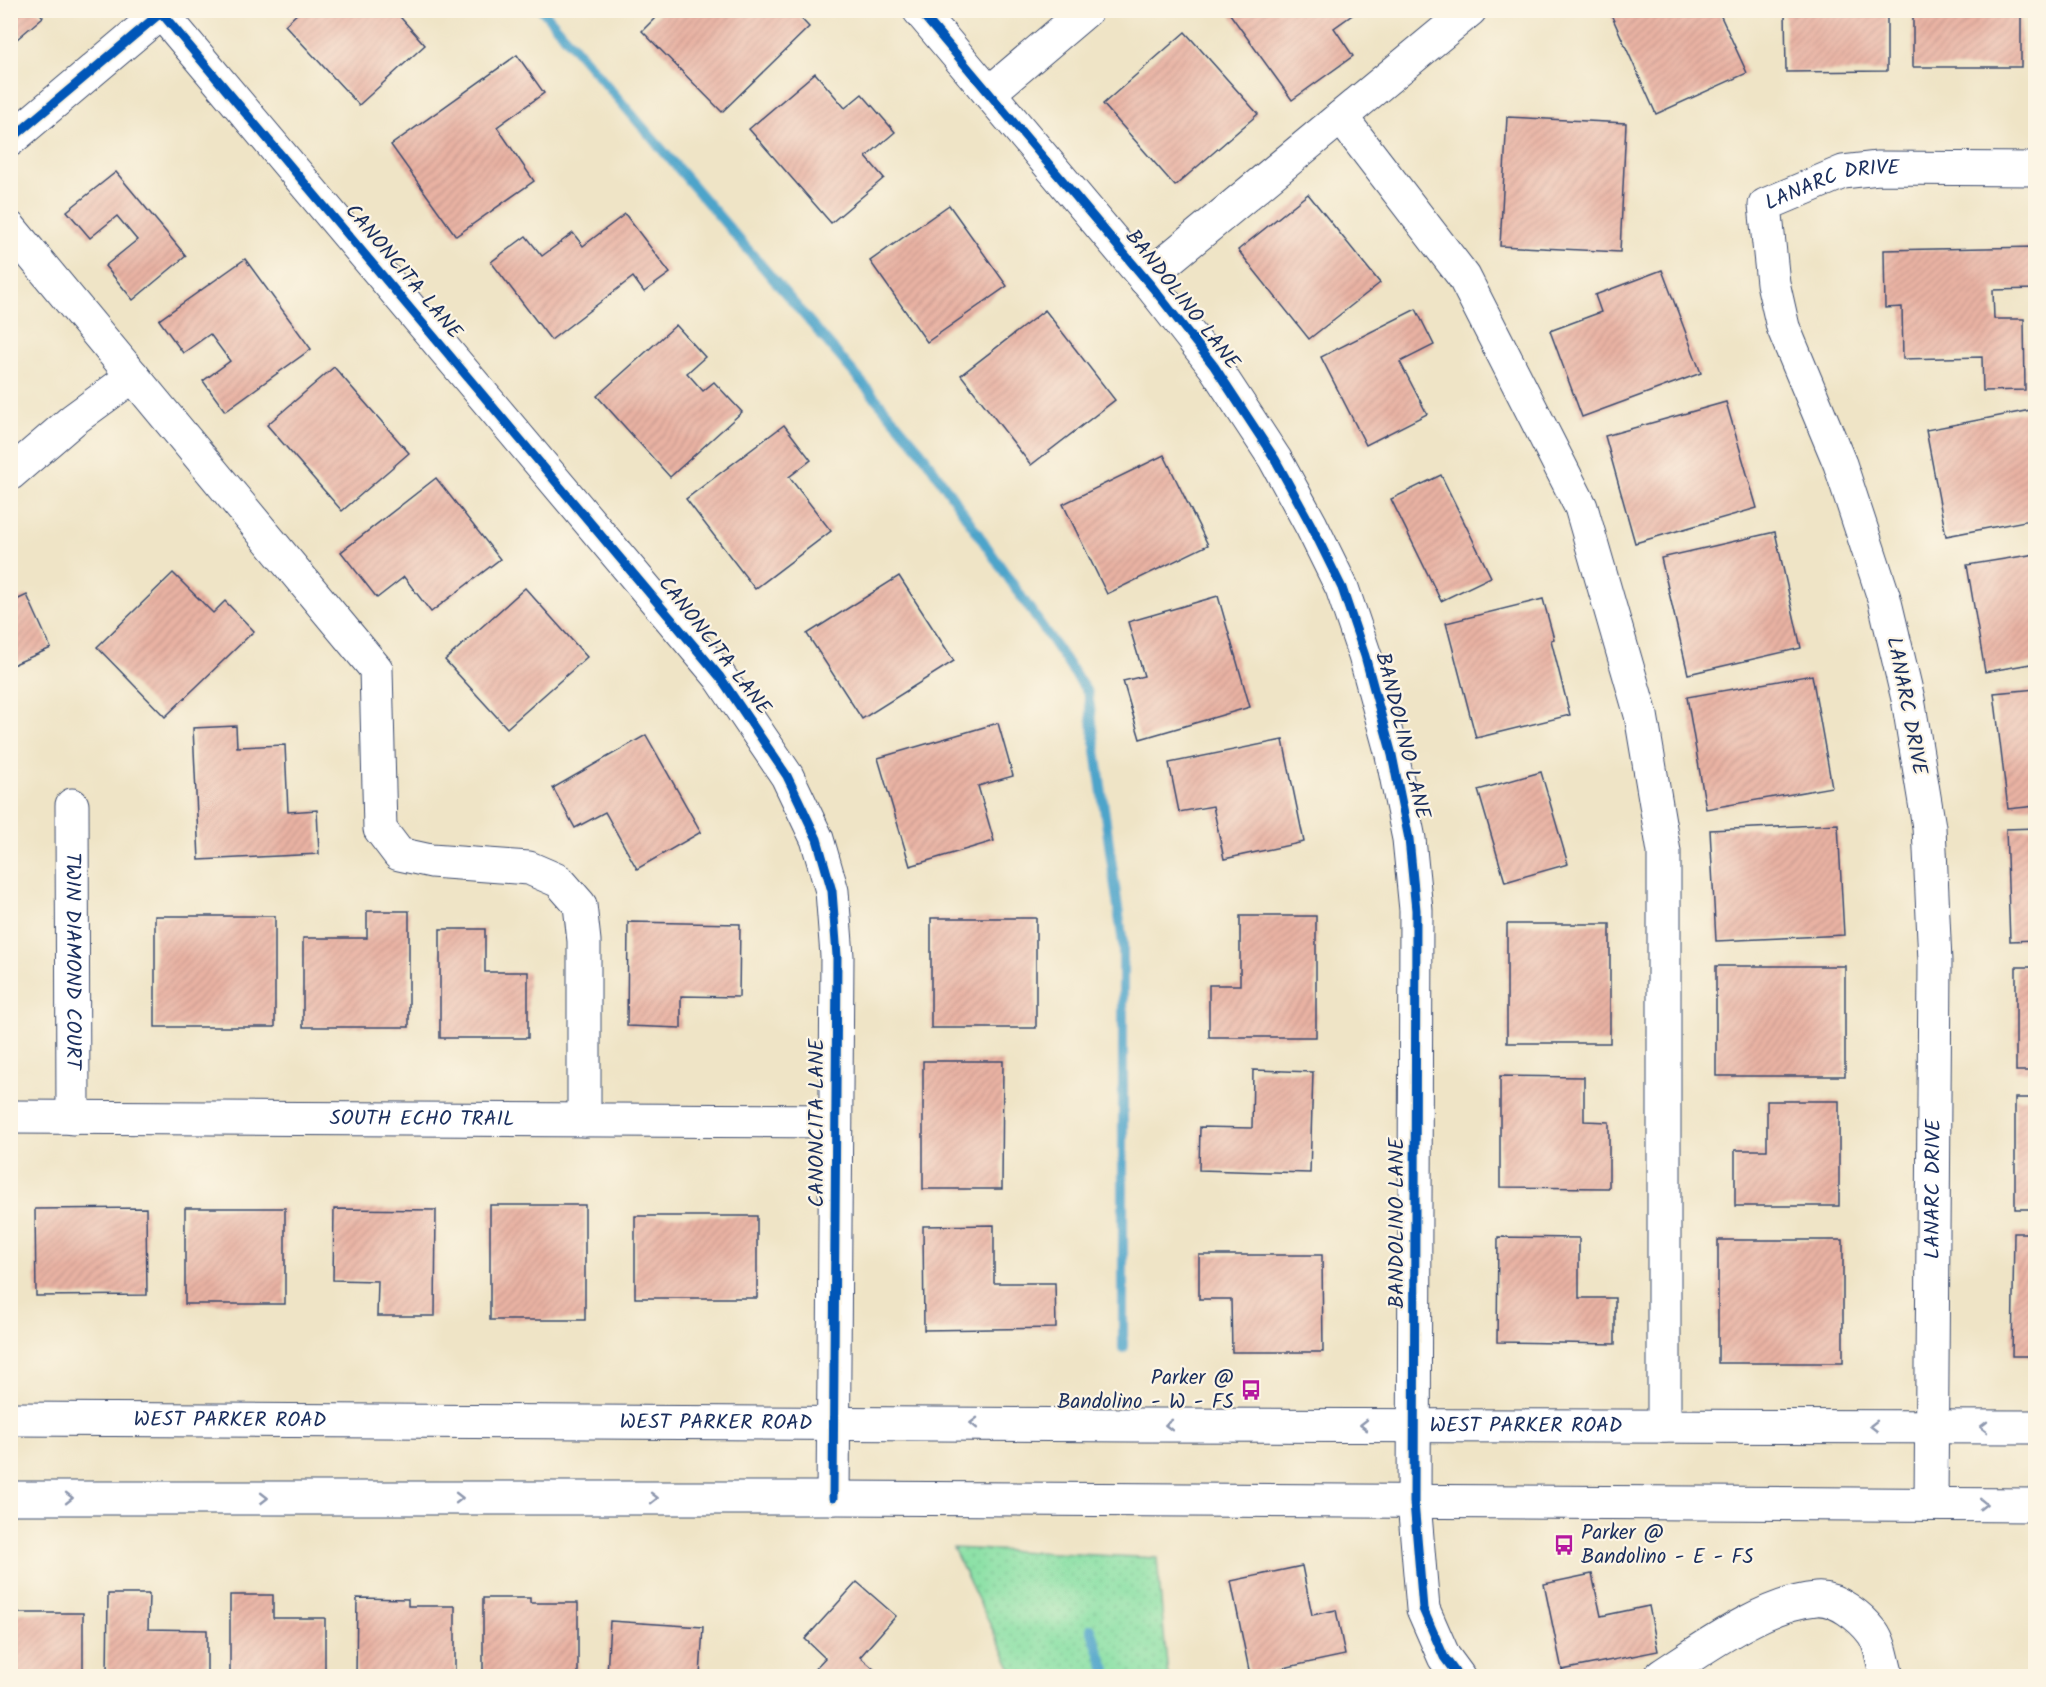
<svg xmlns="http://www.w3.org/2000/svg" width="2046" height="1687" font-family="Kalam,sans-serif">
<defs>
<pattern id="grass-dots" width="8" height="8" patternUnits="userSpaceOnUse" patternTransform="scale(1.5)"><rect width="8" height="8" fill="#88e0a4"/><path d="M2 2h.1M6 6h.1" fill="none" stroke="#75c090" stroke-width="1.8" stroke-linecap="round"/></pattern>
<pattern id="building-hatch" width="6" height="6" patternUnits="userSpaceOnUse" patternTransform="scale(1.5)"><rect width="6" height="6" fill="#e9b2a3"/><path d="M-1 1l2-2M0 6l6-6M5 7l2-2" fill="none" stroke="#c7998f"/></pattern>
</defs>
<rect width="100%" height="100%" fill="#fcf5e5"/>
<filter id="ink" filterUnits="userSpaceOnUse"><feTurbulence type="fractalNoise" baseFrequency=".0167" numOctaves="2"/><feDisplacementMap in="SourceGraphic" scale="12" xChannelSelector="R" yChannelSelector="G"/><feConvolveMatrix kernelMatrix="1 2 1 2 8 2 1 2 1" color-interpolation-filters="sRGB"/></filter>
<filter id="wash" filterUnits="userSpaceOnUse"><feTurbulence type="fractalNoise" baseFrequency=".008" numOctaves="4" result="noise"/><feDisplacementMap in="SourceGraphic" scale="24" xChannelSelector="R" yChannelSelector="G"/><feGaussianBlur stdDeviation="1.35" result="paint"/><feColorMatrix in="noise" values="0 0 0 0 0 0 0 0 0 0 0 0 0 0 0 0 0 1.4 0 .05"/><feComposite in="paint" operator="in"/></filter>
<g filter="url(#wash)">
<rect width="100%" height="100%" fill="#efe4c6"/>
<!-- grass -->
<path fill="url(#grass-dots)" stroke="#528881" stroke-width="1.5" d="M953,1548L1157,1558L1168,1676H1015Z"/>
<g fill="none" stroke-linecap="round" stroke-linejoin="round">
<!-- stream -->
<g stroke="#4da4ca" stroke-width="10">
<path d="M542,10L920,450L1088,693L1123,944V1348"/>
<path d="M1091,1629L1108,1676"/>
</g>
</g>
<g id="blocks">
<!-- building -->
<g fill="url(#building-hatch)">
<path d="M10,10H37L43,17L10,45Z"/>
<path d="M301,10H394L425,45L359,105L285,25Z"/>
<path d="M663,10H748L754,16L760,10H793L809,27L722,112L642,31Z"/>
<path d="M1227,10H1353L1355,13L1334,28L1353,56L1292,100Z"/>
<path d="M1609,10H1718L1747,73L1656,114Z"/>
<path d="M1785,10H1887V71L1786,72Z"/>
<rect x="1913" y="10" width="108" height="57"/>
<path d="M1185,32L1258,114L1175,186L1103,104Z"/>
<path d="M517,55L544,93L497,127L534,181L456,236L391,145Z"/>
<path d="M815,73L845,108L862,94L895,132L866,157L884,178L831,223L749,129Z"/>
<path d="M1507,117L1626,123L1620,252L1500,246Z"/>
<path d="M116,172L186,256L133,300L105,266L137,240L117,216L90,238L67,211Z"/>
<path d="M1308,194L1380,283L1309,339L1238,250Z"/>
<path d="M949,205L1007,286L927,342L870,261Z"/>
<path d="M625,214L670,273L644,292L633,277L551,340L491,262L526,236L542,256L573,233L583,246Z"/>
<path d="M2036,247V289L1993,290L1994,319H2024L2025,390L1983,391L1982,357L1903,359L1902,307L1885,308L1884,250Z"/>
<path d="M245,259L311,349L225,411L203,381L230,361L210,334L183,353L159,320Z"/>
<path d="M1662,270L1701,373L1582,417L1550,331L1601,312L1595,295Z"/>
<path d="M1416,309L1434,345L1400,362L1427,414L1366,445L1321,357Z"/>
<path d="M1045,310L1115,400L1031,465L961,375Z"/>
<path d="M676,325L705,357L687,373L703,391L714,382L742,412L670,477L597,396Z"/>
<path d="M334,367L409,453L342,511L267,425Z"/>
<path d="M1726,402L1757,508L1635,543L1605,436Z"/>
<path d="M2036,409V519L1946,536L1926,430Z"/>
<path d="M784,425L811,460L789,477L831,531L755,589L686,499Z"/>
<path d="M1164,455L1208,545L1107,594L1063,504Z"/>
<path d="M1441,475L1491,577L1441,601L1391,499Z"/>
<path d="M436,478L500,559L431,612L404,577L377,598L341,552Z"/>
<path d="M1775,532L1801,648L1688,674L1661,558Z"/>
<path d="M2036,554V663L1985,672L1967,565Z"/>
<path d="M173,573L213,613L225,601L254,631L165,717L97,647Z"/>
<path d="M899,576L954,661L862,719L807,634Z"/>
<path d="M525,588L587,657L507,728L445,660Z"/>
<path d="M27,595L51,648L10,666V603Z"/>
<path d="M1218,596L1250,707L1140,739L1123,681L1144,676L1128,622Z"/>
<path d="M1543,599L1554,639L1551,640L1570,715L1476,738L1446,623Z"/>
<path d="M1812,675L1832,787L1706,809L1687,697Z"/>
<path d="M2036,689V806L2008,809L1994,693Z"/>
<path d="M998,723L1013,776L978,786L994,841L910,866L878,758Z"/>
<path d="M236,726L237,747L285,745L288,812L317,810L319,854L199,860L193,728Z"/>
<path d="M646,735L701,832L637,869L605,812L575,828L553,788Z"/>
<path d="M1283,740L1304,842L1224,859L1213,806L1179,812L1169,763Z"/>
<path d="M1541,772L1568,864L1505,882L1478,790Z"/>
<path d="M1838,824L1844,935L1716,941L1710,830Z"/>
<path d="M2036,828V940L2010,941L2006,829Z"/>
<path d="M367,911H409V1027H303V938H367Z"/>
<rect x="155" y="916" width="120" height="111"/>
<path d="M1240,916H1316V1037H1209V985H1240Z"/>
<rect x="931" y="918" width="105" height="110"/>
<path d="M628,922L740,924L739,997L681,996V1028L627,1026Z"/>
<rect x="1507" y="924" width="103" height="119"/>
<path d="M440,929H485V972H528V1038H440Z"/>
<rect x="1716" y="966" width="129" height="110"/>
<rect x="2016" y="967" width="20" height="104"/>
<path d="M923,1061H1003L1002,1189H923Z"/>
<path d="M1253,1070L1313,1072L1310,1173L1199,1170L1200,1127L1252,1128Z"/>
<path d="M1500,1076L1584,1077V1121L1609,1122V1188L1500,1187Z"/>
<rect x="2015" y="1098" width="21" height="111"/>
<path d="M1767,1101H1839V1206H1735V1150H1767Z"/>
<rect x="490" y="1205" width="95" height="115"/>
<path d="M146,1208L147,1295L36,1296L35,1209Z"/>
<rect x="185" y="1208" width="100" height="96"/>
<path d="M334,1209L436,1210L435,1316H377L378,1281L333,1280Z"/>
<rect x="635" y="1216" width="122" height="82"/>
<path d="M994,1225V1283H1055L1056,1328L924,1330L923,1226Z"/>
<path d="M2014,1233H2036V1356H2012Z"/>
<path d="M1498,1237L1579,1238V1298H1615V1344L1497,1342Z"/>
<rect x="1718" y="1240" width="125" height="123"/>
<path d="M1199,1255H1322L1323,1352H1232L1231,1299H1199Z"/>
<path d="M1302,1566L1312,1615L1336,1610L1345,1655L1250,1675L1231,1581Z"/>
<path d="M1592,1574L1601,1616L1649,1606L1658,1651L1562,1670L1544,1584Z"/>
<path d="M857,1582L896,1616L860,1657L882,1676H808L825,1658L805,1639Z"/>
<path d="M108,1594H149L148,1629L207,1630V1676H107Z"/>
<path d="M230,1595H273V1618H325V1676H230Z"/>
<path d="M357,1598L408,1599V1606H455V1676H356Z"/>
<path d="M483,1598H530V1603H578V1676H483Z"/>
<rect x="10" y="1613" width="73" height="63"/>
<path d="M610,1621L703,1627L700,1676H607Z"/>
</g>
</g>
</g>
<g filter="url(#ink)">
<use href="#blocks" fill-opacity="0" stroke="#3b4a6e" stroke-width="1.5"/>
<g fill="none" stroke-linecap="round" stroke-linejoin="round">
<!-- minor casing -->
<g stroke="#3b4a6e" stroke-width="35">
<g id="minor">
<path d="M159,10L720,677L787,776L817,839L832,891L837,956L833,1498"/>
<path d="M919,10L1153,288L1214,366L1275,459L1311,525L1342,588L1365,656L1392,755L1409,839L1416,910L1414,1502L1423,1609L1444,1657L1458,1676"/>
<path d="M989,93L1087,10"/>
<path d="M1341,117L1464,277L1581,507L1641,715L1664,852V1426"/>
<path d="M10,140L164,10"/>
<path d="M10,228L376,669L380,829L399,854L431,861L529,868L559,881L580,905L584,941V1120"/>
<path d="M1145,279L1470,10"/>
<path d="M10,474L73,420L133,376"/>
<path id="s1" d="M72,805L73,1118"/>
<path id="s2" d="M10,1117L835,1121"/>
<path id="s3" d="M1931,1504L1935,962L1929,827L1908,699L1884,598L1840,464L1783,327L1773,283L1765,205L1843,172L1878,168L2036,169"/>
<path d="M1661,1676C1704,1648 1765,1603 1816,1599C1836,1597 1861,1617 1873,1633C1881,1644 1883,1664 1887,1676"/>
</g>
</g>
<!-- major casing -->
<g stroke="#3b4a6e" stroke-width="35">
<g id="major">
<path id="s4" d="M10,1419L1134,1425L2036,1427"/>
<path d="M10,1498H833L2036,1505"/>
</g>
</g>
<!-- minor -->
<use href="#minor" stroke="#fff" stroke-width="33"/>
<!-- major -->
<use href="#major" stroke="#fff" stroke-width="33"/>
<!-- cycleway casing -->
<g stroke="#fcf5e5" stroke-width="13">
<g id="cycleway">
<path d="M159,10L720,677L787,776L817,839L832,891L837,956L833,1498"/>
<path d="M919,10L1153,288L1214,366L1275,459L1311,525L1342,588L1365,656L1392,755L1409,839L1416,910L1414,1502L1423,1609L1444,1657L1458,1676"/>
<path d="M10,140L164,10"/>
</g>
</g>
<!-- cycleway -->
<use href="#cycleway" stroke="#0057b8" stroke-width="9"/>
</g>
<!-- one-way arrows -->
<defs><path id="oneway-chevron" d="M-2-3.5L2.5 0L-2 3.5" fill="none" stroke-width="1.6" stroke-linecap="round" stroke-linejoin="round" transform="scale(1.5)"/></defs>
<g stroke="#8d97ae">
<use href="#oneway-chevron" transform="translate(974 1423) rotate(-179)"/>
<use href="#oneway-chevron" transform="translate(1169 1425) rotate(-180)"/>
<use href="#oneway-chevron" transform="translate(1364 1425) rotate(-180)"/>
<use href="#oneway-chevron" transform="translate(1874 1426) rotate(180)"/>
<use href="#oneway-chevron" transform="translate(1984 1427) rotate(-180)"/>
<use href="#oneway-chevron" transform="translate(69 1498)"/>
<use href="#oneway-chevron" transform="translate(264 1498)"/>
<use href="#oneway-chevron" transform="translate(459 1498)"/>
<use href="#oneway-chevron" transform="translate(654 1498)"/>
<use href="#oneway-chevron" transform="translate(1983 1504) rotate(1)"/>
</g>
</g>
<!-- icons -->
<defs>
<g id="bus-bare" transform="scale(1.62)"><path d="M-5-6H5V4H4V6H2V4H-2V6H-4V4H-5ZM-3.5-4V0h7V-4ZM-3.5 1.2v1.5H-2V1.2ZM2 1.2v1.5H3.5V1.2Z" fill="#b5179e" stroke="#fcf5e5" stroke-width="2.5" paint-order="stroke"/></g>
</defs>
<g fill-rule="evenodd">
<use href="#bus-bare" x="1251" y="1390"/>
<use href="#bus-bare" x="1564" y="1545"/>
</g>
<g text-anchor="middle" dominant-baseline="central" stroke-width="4.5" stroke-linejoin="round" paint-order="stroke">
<!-- street labels -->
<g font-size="21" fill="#1b2f5e" stroke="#fcf5e5">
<text stroke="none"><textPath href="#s3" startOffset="1395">LANARC DRIVE</textPath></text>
<text transform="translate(403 272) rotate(50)">CANONCITA LANE</text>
<text transform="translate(1182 300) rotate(52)">BANDOLINO LANE</text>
<text transform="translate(714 646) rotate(52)">CANONCITA LANE</text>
<text transform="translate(1906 706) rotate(79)">LANARC DRIVE</text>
<text transform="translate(1402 736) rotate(76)">BANDOLINO LANE</text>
<text stroke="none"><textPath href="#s1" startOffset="156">TWIN DIAMOND COURT</textPath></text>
<text stroke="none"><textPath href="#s2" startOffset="412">SOUTH ECHO TRAIL</textPath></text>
<text transform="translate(817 1123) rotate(-90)">CANONCITA LANE</text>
<text stroke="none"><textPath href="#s3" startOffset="315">LANARC DRIVE</textPath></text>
<text transform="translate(1397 1223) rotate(-90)">BANDOLINO LANE</text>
<text stroke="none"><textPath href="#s4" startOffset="220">WEST PARKER ROAD</textPath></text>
<text stroke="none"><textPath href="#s4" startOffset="706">WEST PARKER ROAD</textPath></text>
<text stroke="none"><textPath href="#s4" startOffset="1516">WEST PARKER ROAD</textPath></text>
</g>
<!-- poi labels -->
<g font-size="21" fill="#1b2f5e" stroke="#fcf5e5" text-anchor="end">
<text x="1234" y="1378">Parker @<tspan x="1234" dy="24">Bandolino - W - FS</tspan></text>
<text x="1581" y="1533" text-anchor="start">Parker @<tspan x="1581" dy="24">Bandolino - E - FS</tspan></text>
</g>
</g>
<!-- margin -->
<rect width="2046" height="1687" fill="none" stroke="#fcf5e5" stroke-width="36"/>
</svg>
